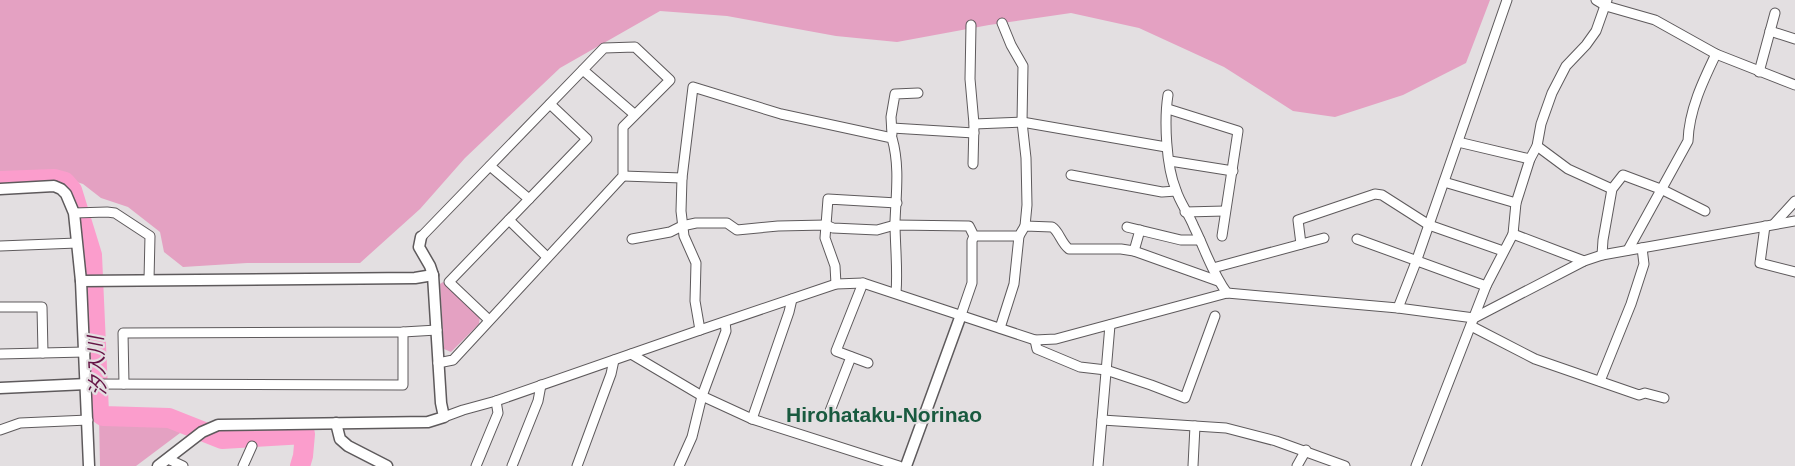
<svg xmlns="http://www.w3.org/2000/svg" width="1795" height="466" font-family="Helvetica,'Noto Sans JP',sans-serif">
<rect width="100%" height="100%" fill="#e3dfe1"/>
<!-- green -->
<g fill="#e4a1c2">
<path d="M0,0H1490L1466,63L1403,95L1335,117L1293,111L1224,67L1139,28L1071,13L989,25L897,42L836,36L727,16L660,11L560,68L465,158L420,209L360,263H247L183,267L164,252L160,232L128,207L101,198L83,184L52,174L18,172L0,173Z"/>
<path d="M443,282L480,316L479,324L451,352L444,349L440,284Z"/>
<path d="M99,416L168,419L188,427L136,466H100Z"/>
</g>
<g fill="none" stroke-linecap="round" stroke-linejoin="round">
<!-- river -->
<path stroke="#fb9dcc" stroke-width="20" d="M0,181L54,179L65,182L72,190L92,255L99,413L103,416L169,418L222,439L305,434L303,456L300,466"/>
<!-- minor casing -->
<g stroke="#5e5a5c" stroke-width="11">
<g id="minor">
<path d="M1596,0L1606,6L1655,20L1716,54L1795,85"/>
<path d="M1002,23L1011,45L1023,66L1022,122L1026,158L1027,205L1025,226"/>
<path d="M971,25L970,79L974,124L973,164"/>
<path d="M1770,31L1795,39"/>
<path d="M583,70L634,114"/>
<path d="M1759,72L1775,13"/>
<path d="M1168,95C1164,120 1166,166 1176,190C1180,203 1189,214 1194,227C1205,249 1212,273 1227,293"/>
<path d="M1168,109L1238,131L1222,236"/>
<path d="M974,124L1022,122L1166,147"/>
<path d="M892,128L974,133"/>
<path d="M892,134L891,117L895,94L918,93"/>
<path d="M1458,142L1530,159"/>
<path d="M1537,146L1568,169L1612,189"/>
<path d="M1170,161L1233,171"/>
<path d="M490,166L529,199"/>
<path d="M1071,175L1162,192L1176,191"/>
<path d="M623,176L682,178"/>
<path d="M1444,182L1516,203"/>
<path d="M1185,212L1225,211"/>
<path d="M74,213L107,212L115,213L150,236L149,280"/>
<path d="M509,220L547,257"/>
<path d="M1774,224L1795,201"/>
<path d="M1765,226L1760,263L1795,272"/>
<path d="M1127,227L1181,240H1200"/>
<path d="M1513,234L1584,261"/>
<path d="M421,237L604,48L635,47L670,80L623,127V176L453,360L438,363"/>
<path d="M632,239L670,232L682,226L696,223H727L737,230L778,226L826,225L833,228L877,230L895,225L969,226L974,236H1019L1025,226L1052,227C1059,231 1061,243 1069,249H1121L1134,251L1218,281"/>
<path d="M1357,239L1486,286"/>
<path d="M1301,244L1298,220L1375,194L1382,195L1429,225L1503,251"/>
<path d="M0,246L77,243"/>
<path d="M1628,250L1688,141C1689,110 1703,81 1716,54"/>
<path d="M1134,251L1140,230"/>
<path d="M1602,255L1603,240L1612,189L1623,175L1663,190L1705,211"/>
<path d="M1213,268L1324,238"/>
<path d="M863,283L836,351L868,363"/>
<path d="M836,284L835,266L825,238L828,199L897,203"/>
<path d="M0,307H42L43,353"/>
<path d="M1398,308L1416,262L1507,0"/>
<path d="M961,315L972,283V241L974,236"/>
<path d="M489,320L449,282L587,139L550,104"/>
<path d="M1471,326L1535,359L1639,395L1645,393L1664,398"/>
<path d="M1000,328L1014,284L1019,236"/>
<path d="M700,330L695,301L696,263L684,236L681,211L682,178L693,87L781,114L892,138C900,166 896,194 895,222C895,246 898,269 896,293"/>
<path d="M1035,340L1037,349L1080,367L1106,370L1151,385L1185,398L1215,316"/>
<path d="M0,354L85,352"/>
<path d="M631,354L702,396L752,419L899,466"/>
<path d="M1600,381L1631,304L1644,264L1642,248"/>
<path d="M87,384L403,385V332"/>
<path d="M124,384L123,333L403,332L437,330"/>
<path d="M830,411L851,357"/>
<path d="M444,417L463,410L496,401L700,330L836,284L863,283L1035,340L1056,339L1227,293L1398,308L1474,318L1584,261L1602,255L1795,221"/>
<path d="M752,419L789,312L792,299"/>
<path d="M1102,420L1226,428L1276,441L1345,466"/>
<path d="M0,430L20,423L88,420"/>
<path d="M168,459L183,466"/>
<path d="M243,466L252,446"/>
<path d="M476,466L498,413L496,401"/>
<path d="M512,466L538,401L541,385"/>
<path d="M577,466L611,374L614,360"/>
<path d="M679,466L692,437L702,396L726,331L725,322"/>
<path d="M1098,466L1110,325"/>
<path d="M1193,466L1195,426"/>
<path d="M1297,466L1306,450"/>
<path d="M1416,466L1486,286L1513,234L1516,203L1530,159L1537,146L1541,124L1552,93L1566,66L1586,45L1596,31L1607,0"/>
</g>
</g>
<!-- tertiary casing -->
<g stroke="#5e5a5c" stroke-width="13">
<g id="tertiary">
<path d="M0,189L54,186L61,189L66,194L74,213L81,281L89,466"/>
<path d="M81,281L415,278L433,275"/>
<path d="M0,388L87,384"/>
<path d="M336,423L340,439L348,446L387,466"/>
<path d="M158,466L202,432L218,425L428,422L444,417L441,403L433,275L430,266L419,247L421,237"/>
<path d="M906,466L961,315"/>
</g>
</g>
<!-- minor -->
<use href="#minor" stroke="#fff" stroke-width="9"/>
<!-- tertiary -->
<use href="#tertiary" stroke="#fff" stroke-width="10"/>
</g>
<g text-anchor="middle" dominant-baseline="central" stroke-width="4.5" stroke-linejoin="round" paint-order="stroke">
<!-- water labels -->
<g font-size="20" font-style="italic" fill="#651445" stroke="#e3dfe1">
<text transform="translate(97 366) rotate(-93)">汐入川</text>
</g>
<!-- quarter labels -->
<g font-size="21" font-weight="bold" fill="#195a3f" stroke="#e3dfe1">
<text x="884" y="414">Hirohataku-Norinao</text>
</g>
</g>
</svg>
